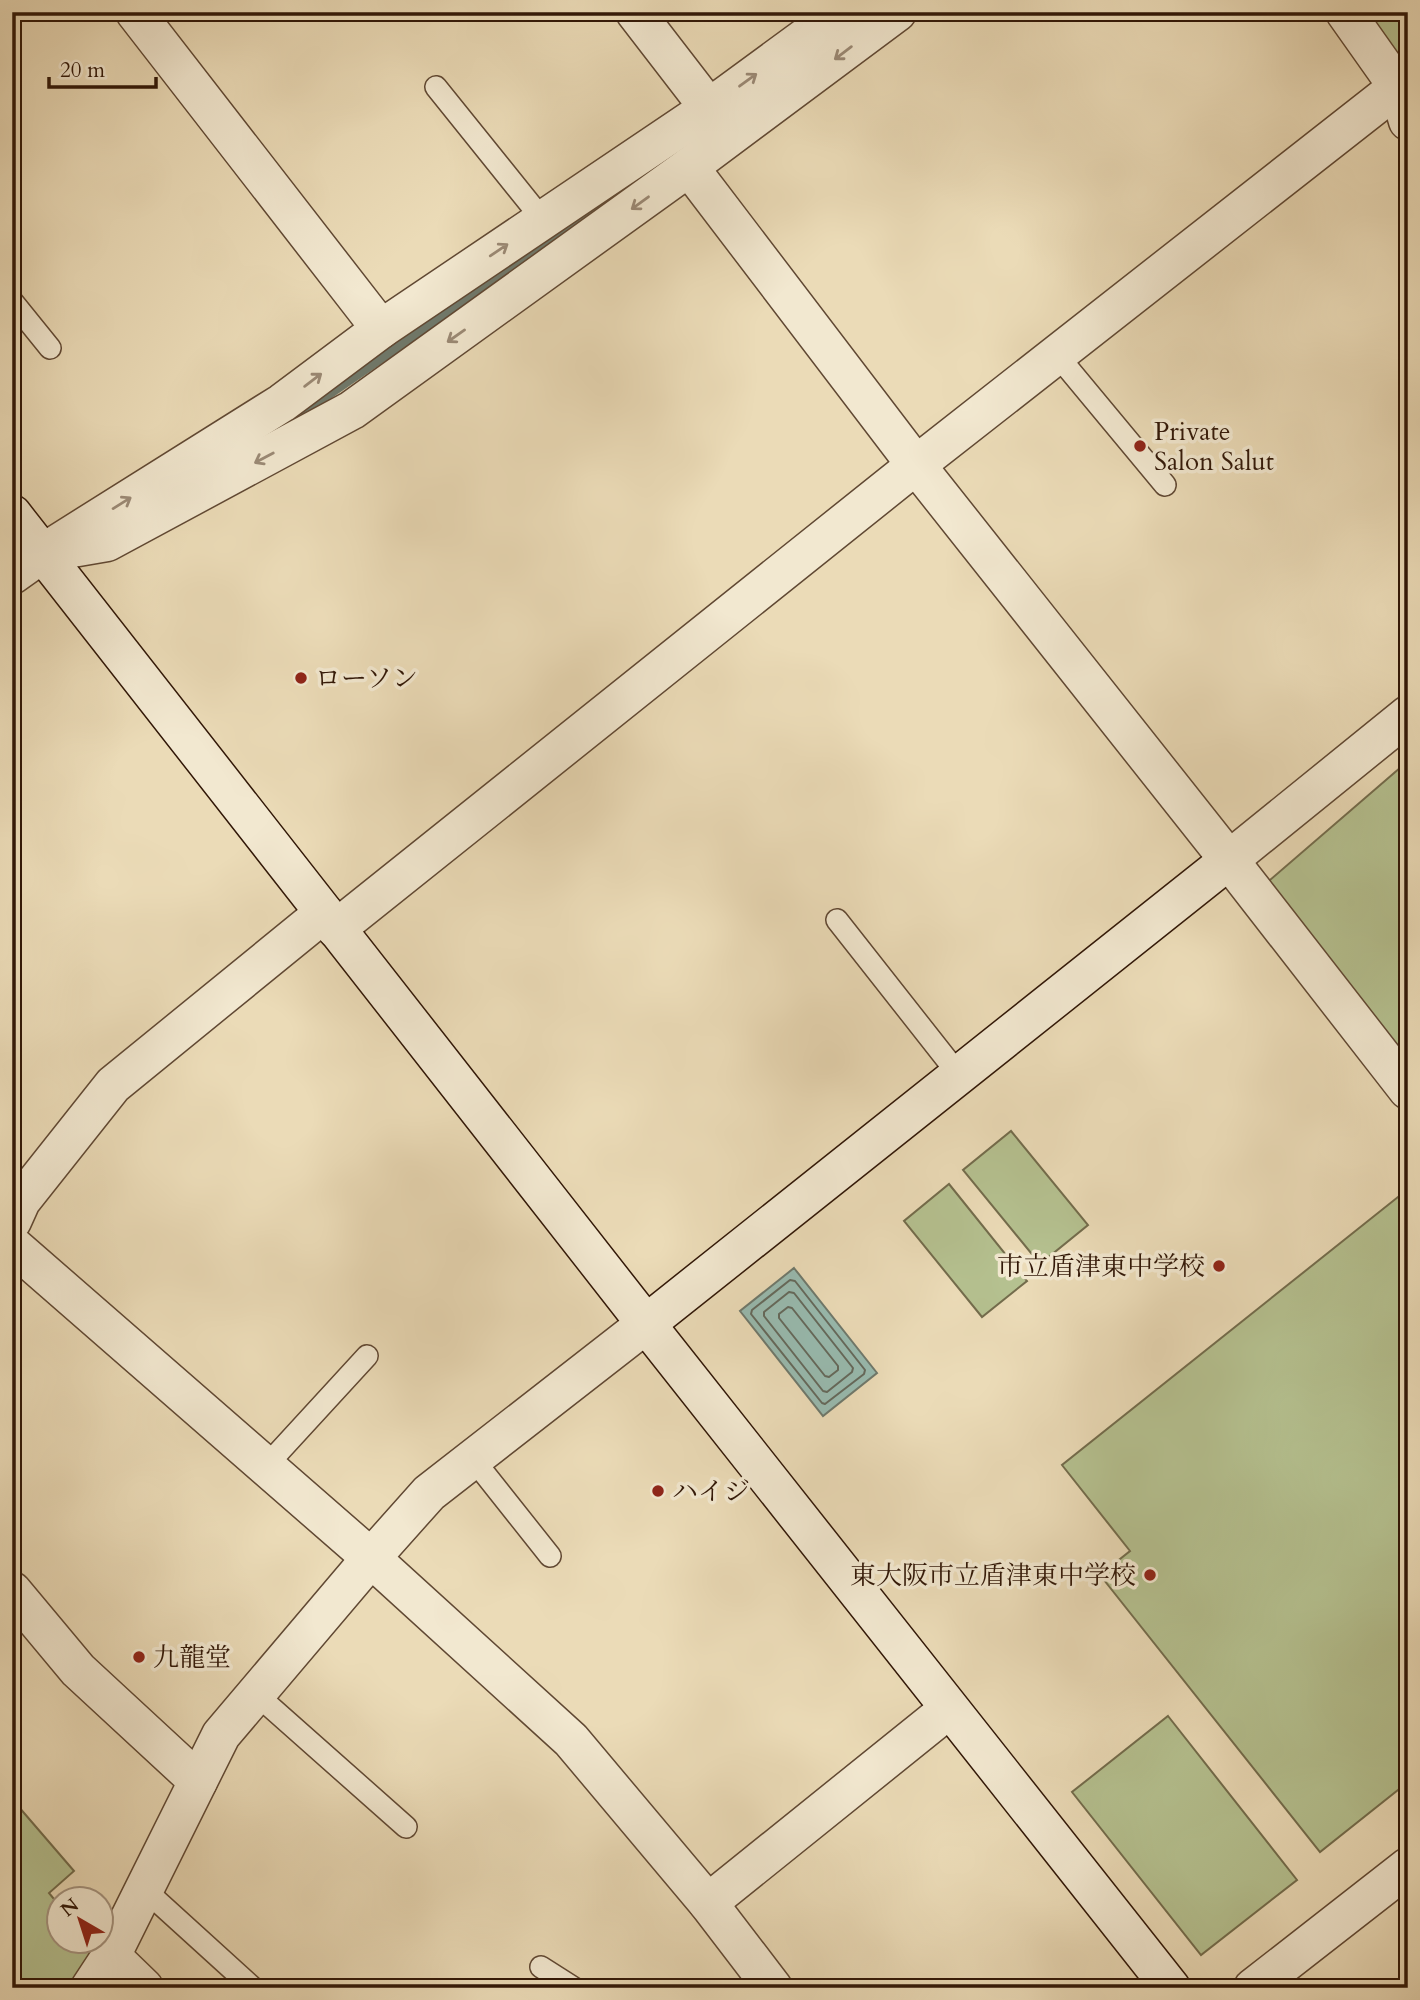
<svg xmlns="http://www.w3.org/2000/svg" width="1420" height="2000" font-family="Cardo,'Noto Serif JP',serif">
<rect width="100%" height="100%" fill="#ebdbb7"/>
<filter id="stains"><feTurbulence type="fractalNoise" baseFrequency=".00286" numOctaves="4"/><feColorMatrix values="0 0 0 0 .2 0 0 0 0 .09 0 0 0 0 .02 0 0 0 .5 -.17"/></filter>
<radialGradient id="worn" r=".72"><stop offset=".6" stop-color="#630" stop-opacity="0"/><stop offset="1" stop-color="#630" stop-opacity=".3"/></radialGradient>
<!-- green -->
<g fill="#b5c190" stroke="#736c4c" stroke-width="2">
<path d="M1364,12H1408V74Z"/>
<path d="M1408,761V1071L1263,886Z"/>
<path d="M1011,1131L1088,1225L1040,1264L963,1170Z"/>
<path d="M949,1184L1027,1281L982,1317L904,1221Z"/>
<path d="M1408,1189V1782L1320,1852L1100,1575L1130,1551L1062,1465Z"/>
<path d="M1168,1716L1297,1880L1201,1955L1072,1792Z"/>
<path d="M12,1799L74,1871L49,1893L59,1905L60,1940L92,1941L98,1946L72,1988H12Z"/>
</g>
<!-- water -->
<path fill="#98bbb0" stroke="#6f796c" stroke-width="2" d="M794,1268L877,1373L823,1416L740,1311Z"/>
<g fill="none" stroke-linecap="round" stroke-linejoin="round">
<!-- shore -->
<g stroke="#64695c" stroke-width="2">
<path d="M790,1280L795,1281L865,1370L864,1374L825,1404L822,1403L751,1314L752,1310Z"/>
<path d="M789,1292L794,1293L853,1368L852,1372L827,1392L823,1391L764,1316V1312Z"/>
<path d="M788,1307L792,1308L838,1366V1370L829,1377L825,1376L779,1318V1314Z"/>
</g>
<!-- stream -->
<path stroke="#6f796c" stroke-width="10" d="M303,410L329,394L625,190"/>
<!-- lane casing -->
<g stroke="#604833" stroke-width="24">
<g id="lane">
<path d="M436,87L543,220"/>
<path d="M12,301L50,348"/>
<path d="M1057,355L1165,485"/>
<path d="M837,920L959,1075"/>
<path d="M473,1459L550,1556"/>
<path d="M266,1466L367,1356"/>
<path d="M256,1694L406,1827"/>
<path d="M144,1889L253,1988"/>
<path d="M541,1967L574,1988"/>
</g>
</g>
<!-- street casing -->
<g stroke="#604833" stroke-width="41">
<g id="street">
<path d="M135,12L381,329"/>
<path d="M635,12L709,108"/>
<path d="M1345,12L1398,87L1408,121"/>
<path d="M689,167L916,465L1229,860L1408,1090"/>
<path d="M43,553L107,542L352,410L689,167L897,12"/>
<path d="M12,575L43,553L282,403L381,329L709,108L840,12"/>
<path d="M1229,860L1408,715"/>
<path d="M336,929L916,465L1398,87"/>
<path d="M12,1221L21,1201L113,1085L324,913"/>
<path d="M12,1245L371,1558L571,1740L708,1903L773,1988"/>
<path d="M12,1591L78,1670L198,1781"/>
<path d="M708,1903L949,1709"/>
<path d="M111,1956L144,1988"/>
<path d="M90,1988L111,1956L221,1735L371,1558L429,1493L646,1324"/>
<path d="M1253,1988L1408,1867"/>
</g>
</g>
<!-- secondary casing -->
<g stroke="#311707" stroke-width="41">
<g id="secondary">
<path d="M12,514L646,1324L1171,1988"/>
<path d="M646,1324L1229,860"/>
</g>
</g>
<!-- lane -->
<use href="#lane" stroke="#f2e8d0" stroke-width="21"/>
<!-- street -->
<use href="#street" stroke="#f2e8d0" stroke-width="38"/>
<!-- secondary -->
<use href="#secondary" stroke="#f2e8d0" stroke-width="38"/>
</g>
<!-- one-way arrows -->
<defs><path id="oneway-shaft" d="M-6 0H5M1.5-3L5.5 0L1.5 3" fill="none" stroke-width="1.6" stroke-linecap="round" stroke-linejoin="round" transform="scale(1.75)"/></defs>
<g stroke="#9b8a76">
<use href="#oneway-shaft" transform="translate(843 53) rotate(143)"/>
<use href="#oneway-shaft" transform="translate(748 80) rotate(-36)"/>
<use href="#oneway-shaft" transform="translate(640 203) rotate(144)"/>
<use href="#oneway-shaft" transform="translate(499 250) rotate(-34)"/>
<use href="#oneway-shaft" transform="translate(456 336) rotate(145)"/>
<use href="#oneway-shaft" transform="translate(313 380) rotate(-37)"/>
<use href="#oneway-shaft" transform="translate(264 458) rotate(152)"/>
<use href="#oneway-shaft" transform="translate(122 503) rotate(-32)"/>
</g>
<!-- markers -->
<g fill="#8f2418" stroke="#f2e8d0" stroke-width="2.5">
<circle cx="1140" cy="446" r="7"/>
<circle cx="301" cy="678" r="7"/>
<circle cx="1219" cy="1266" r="7"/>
<circle cx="658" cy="1491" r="7"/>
<circle cx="1150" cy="1575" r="7"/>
<circle cx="139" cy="1657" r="7"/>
</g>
<g text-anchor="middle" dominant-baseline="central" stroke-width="7" stroke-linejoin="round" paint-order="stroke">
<!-- poi labels -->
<g font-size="26" fill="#311707" stroke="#f2e8d0" text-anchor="start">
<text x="1154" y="431">Private<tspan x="1154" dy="30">Salon Salut</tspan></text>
<text x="315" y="678">ローソン</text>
<text x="1205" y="1266" text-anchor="end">市立盾津東中学校</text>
<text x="672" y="1491">ハイジ</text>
<text x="1136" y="1575" text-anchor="end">東大阪市立盾津東中学校</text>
<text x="153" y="1657">九龍堂</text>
</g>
</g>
<!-- margin -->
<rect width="1420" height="2000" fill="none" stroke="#ebdbb7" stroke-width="42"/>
<rect x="14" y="14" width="1392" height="1972" fill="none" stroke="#311707" stroke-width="3.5"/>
<rect x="21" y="21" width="1378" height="1958" fill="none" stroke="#311707" stroke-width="2"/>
<!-- north arrow -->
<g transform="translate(80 1920) rotate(321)"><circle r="33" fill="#f2e8d0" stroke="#a59480" stroke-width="2"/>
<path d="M0-5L12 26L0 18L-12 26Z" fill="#8f2418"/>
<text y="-10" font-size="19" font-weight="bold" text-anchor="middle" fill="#311707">N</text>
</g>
<!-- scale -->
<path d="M49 77v10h107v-10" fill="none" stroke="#311707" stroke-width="3.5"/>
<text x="60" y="77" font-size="21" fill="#311707" stroke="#f2e8d0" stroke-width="5" paint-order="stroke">20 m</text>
<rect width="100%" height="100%" filter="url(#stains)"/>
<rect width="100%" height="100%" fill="url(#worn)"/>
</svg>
